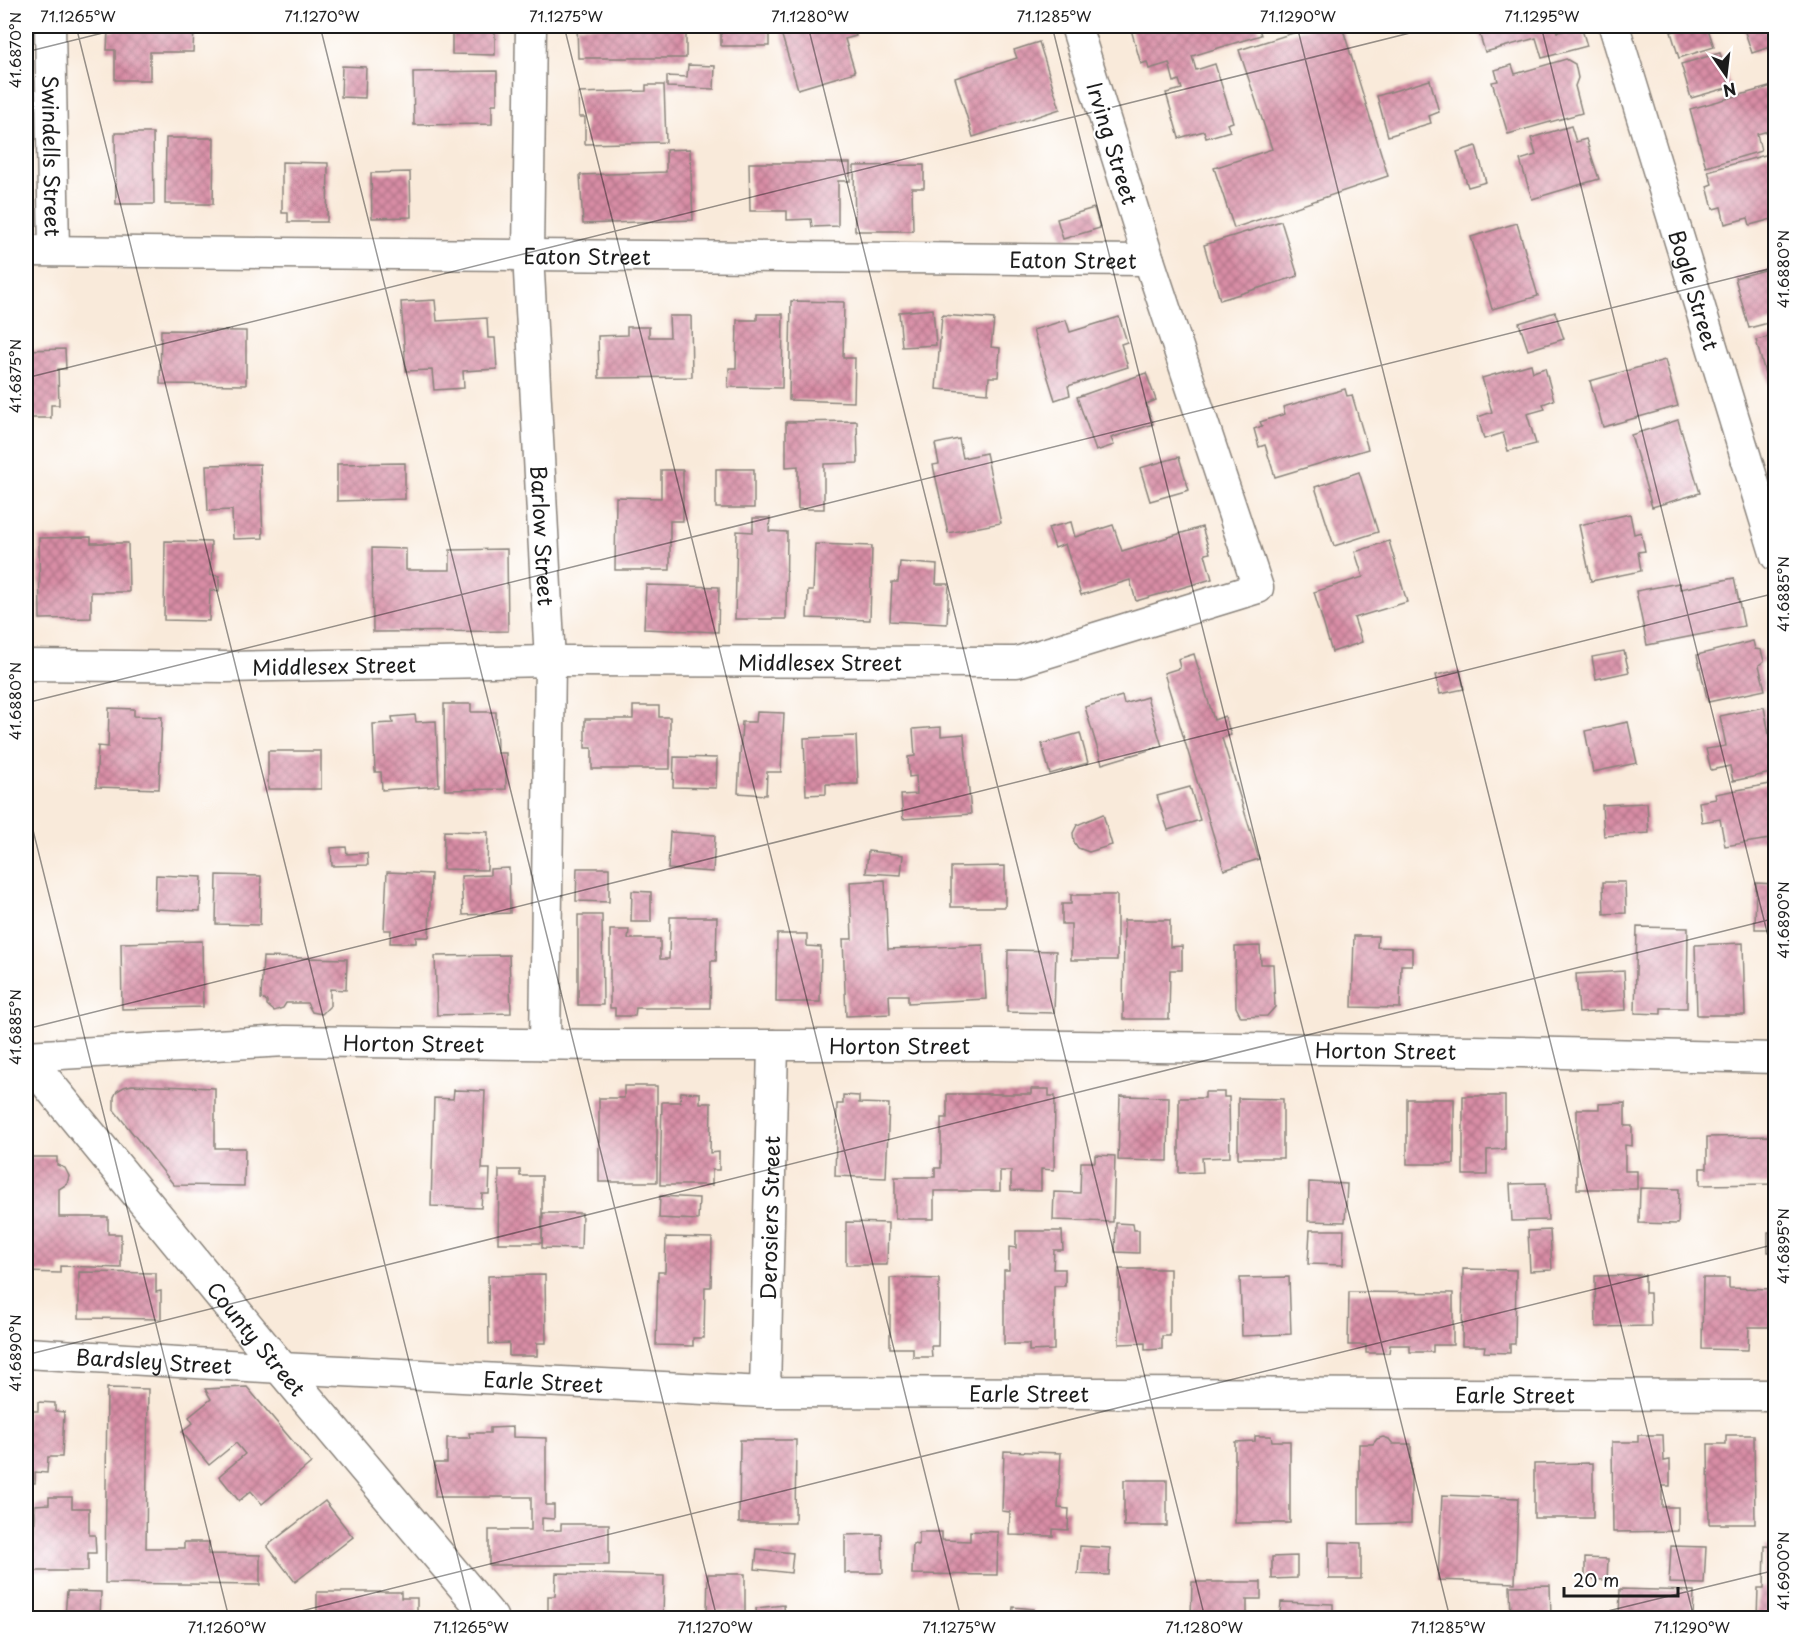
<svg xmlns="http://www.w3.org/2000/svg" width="1801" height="1644" font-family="'Playpen Sans',sans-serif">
<defs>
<pattern id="building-cross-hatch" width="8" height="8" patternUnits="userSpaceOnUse" patternTransform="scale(1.5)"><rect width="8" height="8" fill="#d88da5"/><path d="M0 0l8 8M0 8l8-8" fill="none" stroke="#ae7286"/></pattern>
</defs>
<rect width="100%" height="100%" fill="#fff"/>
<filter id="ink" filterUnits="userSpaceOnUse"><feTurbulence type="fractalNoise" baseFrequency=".0167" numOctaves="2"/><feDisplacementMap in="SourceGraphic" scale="12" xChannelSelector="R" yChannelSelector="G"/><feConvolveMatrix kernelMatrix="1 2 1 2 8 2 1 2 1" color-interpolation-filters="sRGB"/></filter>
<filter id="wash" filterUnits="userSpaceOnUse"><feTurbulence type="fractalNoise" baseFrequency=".008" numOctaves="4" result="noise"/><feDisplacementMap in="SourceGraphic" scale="24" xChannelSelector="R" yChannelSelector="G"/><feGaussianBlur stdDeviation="1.35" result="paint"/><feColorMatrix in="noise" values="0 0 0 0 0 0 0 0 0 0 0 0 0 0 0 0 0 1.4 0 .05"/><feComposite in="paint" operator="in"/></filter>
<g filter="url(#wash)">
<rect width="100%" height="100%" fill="#f9eada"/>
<g id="blocks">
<!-- building -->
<g fill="url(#building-cross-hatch)">
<path d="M116,26H194L193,52H150V80H115V50H107L108,31H115Z"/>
<path d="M452,26H495V55L452,54Z"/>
<path d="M577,26H686V58H578Z"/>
<rect x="721" y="26" width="48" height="20"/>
<path d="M779,26H853L856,36L845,39L855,72L798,89Z"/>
<path d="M1130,26H1258L1261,35L1192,56L1196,70L1215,64L1233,122L1227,124L1230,131L1206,138L1204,131L1179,138L1166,93L1182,89L1179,80L1174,82L1169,63L1149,69L1147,62L1141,64Z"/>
<path d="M1315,26H1342L1388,176L1234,228L1214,168L1272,149L1239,50Z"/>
<path d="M1477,26H1555L1557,32L1581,26L1587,46L1542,58L1536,38L1485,52Z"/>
<path d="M1692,26H1707L1714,47L1679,58L1671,32Z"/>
<path d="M1743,26H1776V45L1752,53Z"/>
<path d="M1039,42L1060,109L973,137L955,78L1017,58L1014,50Z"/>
<path d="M1720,53L1730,87L1691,98L1681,64Z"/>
<path d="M1566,59L1575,64L1578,78L1575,86L1582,113L1508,134L1492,82L1498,81L1495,70L1512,65L1515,74Z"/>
<path d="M688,65L715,66L714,89L667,87V76L687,77Z"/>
<path d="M342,66L366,67L365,98L341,97Z"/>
<path d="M497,71V104H492V124L414,125L413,72Z"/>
<path d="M1430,80L1439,112L1429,116L1431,123L1388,136L1377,96Z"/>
<path d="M646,85H664L666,142L585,144V117H579L578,93L646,91Z"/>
<path d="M1776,85V129L1757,134L1761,151L1706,167L1690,109Z"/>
<path d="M1571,126L1576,142L1586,139L1599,179L1532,199L1520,160L1536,155L1531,138Z"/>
<path d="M115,133H153L154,204H116Z"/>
<path d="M166,138H214L213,204H165Z"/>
<path d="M1476,146L1486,182L1468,187L1457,152Z"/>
<path d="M690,149L693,220L583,224L580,175L666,172V150Z"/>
<path d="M1776,152V218L1750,225L1748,218L1725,224L1721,207L1713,209L1707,186L1712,184L1708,171Z"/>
<path d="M282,162L328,163L327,222H288V213H282Z"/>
<path d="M749,163H850V181H838V226L812,227L811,219L787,220V211H750Z"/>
<path d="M924,165V188H912L913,231H855L854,166Z"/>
<path d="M410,172L411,217L372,218L371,173Z"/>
<path d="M1094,208L1100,228L1063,239L1057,219Z"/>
<path d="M1281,221L1298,276L1220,300L1204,245Z"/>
<path d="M1517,223L1538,296L1492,309L1471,237Z"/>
<path d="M1776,267V321L1749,328L1735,278Z"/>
<path d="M435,300L437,321L487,318L488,338H495L497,369L463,371L464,388L434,390L432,370L406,371L401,302Z"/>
<path d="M791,301L844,302L843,358H855L854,402L789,400Z"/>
<path d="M933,309L936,345L902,347L899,312Z"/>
<path d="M1555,312L1564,339L1528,350L1519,323Z"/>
<path d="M757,314H783L782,388L728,387L729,368H736L737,320H757Z"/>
<path d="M942,315L994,319L991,347L1000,348L998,377H989L988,393L936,389Z"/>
<path d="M669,316H691L692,377L599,378L598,336L627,335V327H649V337H670Z"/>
<path d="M1119,317L1127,342L1121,344L1128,367L1068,386L1070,395L1055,400L1033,330L1066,320L1070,332Z"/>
<path d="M161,330L246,331V385L160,384Z"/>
<path d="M1776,335V382L1768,384L1756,340Z"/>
<path d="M65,349L66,369H58L59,405H51V418H29L28,406H26V350Z"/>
<path d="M1665,360L1678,406L1603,427L1590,381Z"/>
<path d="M1531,364L1533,372L1545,368L1554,400L1543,404L1545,409L1527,414L1536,444L1508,451L1503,433L1484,439L1478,417L1492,412L1482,378Z"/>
<path d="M1146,373L1156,400L1146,404L1153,424L1111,438L1114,445L1096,451L1077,397Z"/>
<path d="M1345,389L1347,396L1352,395L1368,449L1275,477L1265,445L1259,447L1254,429L1262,426L1260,422L1285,414L1283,407Z"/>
<path d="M1678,420L1700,493L1652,507L1631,435Z"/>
<path d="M857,421L858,463L824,464V509H798V466L786,467V422Z"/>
<path d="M959,439L963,458L986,453L1001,523L948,533L933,465L939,464L935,444Z"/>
<path d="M1179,457L1189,490L1150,501L1140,468Z"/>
<path d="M405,463V499L337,501V464Z"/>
<path d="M260,464L263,538L233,539L232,510L208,511L206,465Z"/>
<rect x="716" y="469" width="38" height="39"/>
<path d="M661,470H683V521H670V570H615L616,497L661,498Z"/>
<path d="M1359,472L1378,532L1334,546L1315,487Z"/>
<path d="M1630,514L1634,534L1641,532L1645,551L1638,552L1641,571L1591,581L1579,525Z"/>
<path d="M753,518H770L769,531L787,532L786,619H735L737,531L753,532Z"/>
<path d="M1071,522L1075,537L1113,525L1122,551L1202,527L1210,553L1205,554L1212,579L1136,601L1130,580L1081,595L1065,544L1055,548L1048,528Z"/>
<path d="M91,537V543H128L129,592H91V618L40,619L39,538Z"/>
<path d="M165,541L211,542L210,575L219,576V591L210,590L209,621L164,620Z"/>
<path d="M1389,541L1407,602L1354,618L1362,642L1332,652L1314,592L1363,577L1355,552Z"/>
<path d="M815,544L872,546L870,620L807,618L808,591H813Z"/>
<path d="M372,548L406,549V570H450V550L507,549L508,631L373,632Z"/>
<path d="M900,562L937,565L936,584H949L947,624L890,621L892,582H898Z"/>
<path d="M1734,578L1744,626L1647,645L1636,591L1679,583L1680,589Z"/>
<path d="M646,585L719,587L718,632L644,629Z"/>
<path d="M1753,641L1755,649L1761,650L1764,661L1759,665L1765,690L1708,702L1697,655Z"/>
<path d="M1624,651L1629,672L1596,679L1592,657Z"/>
<path d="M1194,654L1214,720L1225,716L1231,735L1222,738L1259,859L1224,870L1164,673L1180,668L1178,659Z"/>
<path d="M1460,670L1464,689L1440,694L1436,675Z"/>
<path d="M1122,696L1124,704L1147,697L1162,746L1102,764L1085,707Z"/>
<path d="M444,704H471V712H496L497,753H506V789L445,790Z"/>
<path d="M633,706H659V717H670V769H592V748H585V719H633Z"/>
<path d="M1764,707L1776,772L1733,781L1730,766L1711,770L1706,749L1726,746L1720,716Z"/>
<path d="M109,708L134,709V716L162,717L159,789L96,787L98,746L108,747Z"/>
<path d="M757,712L784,713L781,772H767L766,795L738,793L742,722H756Z"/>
<path d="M415,715L416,722L436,721L439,786L382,790L381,772H375L373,724L393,723L392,717Z"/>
<path d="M1628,722L1637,763L1593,772L1585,731Z"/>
<path d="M941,727V736L964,734L971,814L903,819L901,795L917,794L916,776L909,777L908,757L915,756L913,729Z"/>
<path d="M1080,733L1088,763L1050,774L1042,744Z"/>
<path d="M856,736L858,784H826V794L806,795L804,738Z"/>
<rect x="268" y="751" width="53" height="38"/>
<path d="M674,757L717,758L716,788L673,787Z"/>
<path d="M1776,783V838L1725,846L1720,819L1702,822L1699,802L1716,799L1715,794Z"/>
<path d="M1190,787L1200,820L1168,830L1157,796Z"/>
<path d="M1647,803L1649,833L1604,836L1602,805Z"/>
<path d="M1103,814L1112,845L1089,852L1078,848L1074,842L1073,833L1077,825Z"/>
<path d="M444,831L488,832L487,870L443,869Z"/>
<path d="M670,832L715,835L713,872L668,869Z"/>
<path d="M346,847L347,854L367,853L368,865L332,866L331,848Z"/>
<path d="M868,851L903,855L901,875L866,873Z"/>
<path d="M1005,866V907H951V867Z"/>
<path d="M509,868L510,913L463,915L461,876L490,875V869Z"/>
<path d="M577,868H609V902L576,901Z"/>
<path d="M387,872L431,874L429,937H416V943H390L391,930H384Z"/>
<path d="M156,875L202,877L200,911L155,909Z"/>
<path d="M217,875L261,876L260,925L216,924Z"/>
<path d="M885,880L888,949L983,945L986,999L908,1003V995H889L890,1014L846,1016L843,939H852L850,882Z"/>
<path d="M1603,882H1625L1626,913L1604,914Z"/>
<path d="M1756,883L1776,884V929H1755Z"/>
<path d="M632,891L651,892V922H631Z"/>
<path d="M1071,895H1117V960H1071V924H1062V904H1071Z"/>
<path d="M578,915H602L603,1005H578Z"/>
<path d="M670,917H717L716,961H711L710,1008H636L635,1016H615V1008H610V930H629L628,939H660V959H669Z"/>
<path d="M1124,920H1170V947L1182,946V970H1170L1169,1019H1123Z"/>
<path d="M1637,927L1688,928L1687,1008H1661V1014L1635,1013Z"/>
<path d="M777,934H807V946L821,947L820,1002H776Z"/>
<path d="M1354,936H1378L1377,947L1412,948V965H1401L1400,1008L1352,1007Z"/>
<path d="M202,941L203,1007L122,1009L121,943Z"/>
<path d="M1743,943L1745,1015H1697L1695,945Z"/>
<path d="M1260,946L1261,964H1273L1275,1007L1267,1016L1241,1017L1236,1007L1235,947Z"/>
<path d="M1008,950L1056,951L1054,1013L1007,1012Z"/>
<path d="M509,955L511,1013L437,1015L435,956Z"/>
<path d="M263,957L347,959L346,990L330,989V1006L322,1014L312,1012L307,1003H286L283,1008L274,1011L267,1005V1001L261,999Z"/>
<path d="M1624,971L1626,1010L1579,1013L1576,974Z"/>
<path d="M132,1085L215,1088V1148H245L244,1186L174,1185L114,1110V1097L117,1091L124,1087Z"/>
<path d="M624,1086H657V1182H599V1098H624Z"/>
<path d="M1031,1089H1049V1096H1055L1054,1170L1041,1169V1191L1011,1190V1171H1000V1191H934V1219H895V1177H935V1168H941V1118H947V1094H1031Z"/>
<path d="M454,1090L485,1091L482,1169H490L489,1194H482L481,1208L431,1206L434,1098L453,1099Z"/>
<path d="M681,1092L700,1093V1103H711L710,1153L719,1152V1170H712V1185H660L662,1102H680Z"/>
<path d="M1205,1092H1224V1097H1229L1230,1157L1202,1158L1203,1172L1179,1173V1098H1205Z"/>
<path d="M843,1095L859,1096V1103L889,1104L886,1178L835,1176L837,1104H843Z"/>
<path d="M1120,1096L1169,1097L1168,1161L1118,1160Z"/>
<path d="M1463,1096H1505V1149L1487,1150V1175H1463Z"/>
<path d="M1238,1098L1283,1099V1158H1238Z"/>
<rect x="1407" y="1099" width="47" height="65"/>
<path d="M1625,1103V1126H1632V1146L1625,1145V1171H1637V1189H1577V1109H1599V1104Z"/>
<path d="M1772,1136L1773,1184L1700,1185V1168H1707V1137Z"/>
<path d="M1095,1155L1115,1156L1113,1222L1053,1220L1054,1192L1080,1193L1081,1162H1095Z"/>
<path d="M26,1157H57V1165L65,1168L69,1176L67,1184L59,1189V1217H108V1234H121V1268L60,1266V1273L26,1272L27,1215H26Z"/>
<path d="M499,1170H520V1176H542V1243H498Z"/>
<path d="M1309,1182L1347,1184L1345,1222L1308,1221Z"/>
<path d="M1546,1183L1548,1220L1512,1221L1510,1184Z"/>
<path d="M1640,1188L1679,1189L1678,1224L1639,1223Z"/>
<path d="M660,1196L699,1198L698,1220L659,1218Z"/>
<path d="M543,1213H582L581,1249L542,1248Z"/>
<path d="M846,1222L888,1223L887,1265H846Z"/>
<path d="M1116,1223L1133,1224L1134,1230H1139V1253L1115,1252Z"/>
<path d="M1310,1230H1344L1343,1265L1308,1264Z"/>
<path d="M1550,1230L1552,1270L1530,1271L1528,1231Z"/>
<path d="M1016,1231H1062L1063,1250H1054L1053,1269H1065V1286H1054V1350L1029,1351V1344H1004V1270H1009V1247L1016,1248Z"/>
<rect x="1768" y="1232" width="8" height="20"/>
<path d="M666,1237L712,1238L711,1287H705L704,1338H693V1346L656,1345L658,1272H665Z"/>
<path d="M1119,1269H1170V1336H1162V1349L1145,1350V1343L1119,1344Z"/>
<path d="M1463,1269L1516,1270L1515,1344H1510V1353L1484,1352L1485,1346H1462Z"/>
<path d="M79,1272L156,1273V1292L161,1291V1319L79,1318Z"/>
<path d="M545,1275L546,1343H537V1356H509V1343L489,1344L488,1276Z"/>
<path d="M1645,1275V1293H1650L1651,1326L1596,1327L1595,1276Z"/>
<path d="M1289,1277L1291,1334L1242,1336L1240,1278Z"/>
<path d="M890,1278L939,1279L938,1346H931L932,1357H913V1348H890Z"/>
<path d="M1703,1278H1729V1288L1776,1289V1327H1749L1748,1350L1702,1349Z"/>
<path d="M1349,1292L1453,1293V1345H1433V1352H1410V1345H1390L1389,1353H1366V1345H1348Z"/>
<path d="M247,1387L311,1463L262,1504L251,1491L239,1501L219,1476L245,1454L236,1443L209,1465L182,1432L193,1423L189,1417L211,1399L205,1389Z"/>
<path d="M107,1388L148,1389L146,1548H184V1542H209L208,1554L260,1555V1585L105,1583Z"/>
<path d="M38,1402L55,1403V1411L64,1412L62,1457H48L47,1473L35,1472V1483H26V1411H38Z"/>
<path d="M513,1427V1437L546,1438V1505H554V1519L542,1518V1531L561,1530V1524H609V1565H489V1530H531V1497H435V1463H447V1438H470L469,1433H490V1428Z"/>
<path d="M1638,1435H1663L1664,1461L1670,1460V1486H1662V1507H1678V1531L1613,1532L1612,1442H1638Z"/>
<path d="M1726,1435H1754L1755,1524H1709L1708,1444H1726Z"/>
<path d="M1255,1436H1271L1272,1441H1290V1523H1235V1442L1255,1441Z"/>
<path d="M1383,1437L1389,1439L1393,1444H1411V1523L1359,1524V1444H1373L1377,1439Z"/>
<path d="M740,1440H796L795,1523H739Z"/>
<path d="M1004,1451L1061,1453L1058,1508L1069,1509L1068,1530L1053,1529V1536L1009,1535L1010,1512L1002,1511Z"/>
<path d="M1593,1463V1518H1534V1464Z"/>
<rect x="1124" y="1480" width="43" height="46"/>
<path d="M1442,1495L1518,1498L1515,1583L1438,1580Z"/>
<path d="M49,1497H72V1508H89V1535H95L96,1553H88V1571H34L35,1505L49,1504Z"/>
<path d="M325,1501L353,1537L295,1582L267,1546Z"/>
<path d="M970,1531L998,1532L997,1575L912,1574L913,1544L919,1545V1532H942V1540L970,1541Z"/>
<path d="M882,1534L883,1573H845V1535Z"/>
<path d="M1329,1542L1361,1543V1579H1329Z"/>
<path d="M1080,1546L1110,1548L1109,1575L1078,1574Z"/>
<path d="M1671,1546L1706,1547L1704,1584L1669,1583Z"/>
<path d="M1765,1546L1776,1547V1618H1757L1758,1588H1764Z"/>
<path d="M757,1549L793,1553L791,1573L755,1569Z"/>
<path d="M1297,1556V1578L1272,1579V1557Z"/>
<path d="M1585,1558L1608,1559L1607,1580L1585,1579Z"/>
<path d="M556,1573L664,1576L663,1618H548V1596H555Z"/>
<path d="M708,1574H745V1611H707Z"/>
<path d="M1192,1582H1261V1599H1247V1618H1191Z"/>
<path d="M1550,1585L1551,1618H1511L1510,1586Z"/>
<path d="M1620,1589L1694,1591L1693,1618H1619Z"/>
<path d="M67,1591L101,1592L100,1618H65Z"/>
<path d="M317,1592H401V1598H417V1618H317Z"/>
<path d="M1281,1602L1333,1604V1618H1277L1280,1614Z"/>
<path d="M784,1605L785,1618H757L756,1608Z"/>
<path d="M1013,1607L1034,1609L1033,1618H1012Z"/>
<path d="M1061,1613L1088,1614L1087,1618H1061Z"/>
</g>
</g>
</g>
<g filter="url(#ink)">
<use href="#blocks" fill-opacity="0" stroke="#8a837b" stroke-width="1.5"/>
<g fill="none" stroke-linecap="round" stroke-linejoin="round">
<!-- minor casing -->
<g stroke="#8a837b" stroke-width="33">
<g id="minor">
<path id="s1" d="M50,26L54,251"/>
<path id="s2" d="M531,26L528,254L550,661L545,1045"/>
<path id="s3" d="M1614,26L1776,556"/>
<path id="s4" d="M26,251L1149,260"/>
<path id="s5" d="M26,665L226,667L550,661L1017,662L1258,588L1149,260L1076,26"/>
<path id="s6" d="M26,1056L285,1041L603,1045H993L1474,1051L1776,1058"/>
<path id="s7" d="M26,1353L281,1368L765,1392L1776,1395"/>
<path id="s8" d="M765,1392L773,1045"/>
</g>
</g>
<!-- tertiary casing -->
<g stroke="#8a837b" stroke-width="36">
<g id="tertiary">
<path id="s9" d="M26,1057L281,1368L491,1618"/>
</g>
</g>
<!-- minor -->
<use href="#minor" stroke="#fff" stroke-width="30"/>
<!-- tertiary -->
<use href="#tertiary" stroke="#fff" stroke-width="33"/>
</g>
</g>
<!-- ticks -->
<path fill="none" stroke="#1c1c1c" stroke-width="1.5" stroke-opacity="0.45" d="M76,26L473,1618M320,26L717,1618M564,26L961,1618M808,26L1205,1618M1052,26L1450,1618M1297,26L1694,1618M1541,26L1776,968M26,52L131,26M26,378L1438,26M26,703L1776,267M26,802L229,1618M26,1029L1776,593M26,1355L1776,918M273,1618L1776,1244M1579,1618L1776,1570"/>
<g text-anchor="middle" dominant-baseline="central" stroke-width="4.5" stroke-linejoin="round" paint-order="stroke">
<!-- street labels -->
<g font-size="21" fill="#1c1c1c" stroke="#fff">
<text transform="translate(1113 143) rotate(73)">Irving Street</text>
<text stroke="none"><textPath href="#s1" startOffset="130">Swindells Street</textPath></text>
<text stroke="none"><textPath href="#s4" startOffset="561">Eaton Street</textPath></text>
<text stroke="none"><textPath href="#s4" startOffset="1047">Eaton Street</textPath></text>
<text stroke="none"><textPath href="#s3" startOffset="276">Bogle Street</textPath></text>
<text stroke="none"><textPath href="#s2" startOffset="510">Barlow Street</textPath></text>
<text stroke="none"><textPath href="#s5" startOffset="794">Middlesex Street</textPath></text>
<text stroke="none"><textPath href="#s5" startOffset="308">Middlesex Street</textPath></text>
<text stroke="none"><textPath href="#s6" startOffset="388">Horton Street</textPath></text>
<text stroke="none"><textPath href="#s6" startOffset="874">Horton Street</textPath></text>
<text stroke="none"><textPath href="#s6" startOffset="1360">Horton Street</textPath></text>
<text stroke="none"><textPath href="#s8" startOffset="174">Derosiers Street</textPath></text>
<text stroke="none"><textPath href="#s9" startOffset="364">County Street</textPath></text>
<text stroke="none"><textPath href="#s7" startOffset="128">Bardsley Street</textPath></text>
<text stroke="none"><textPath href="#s7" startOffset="518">Earle Street</textPath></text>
<text stroke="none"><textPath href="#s7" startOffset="1004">Earle Street</textPath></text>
<text stroke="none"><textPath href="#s7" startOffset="1490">Earle Street</textPath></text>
</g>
</g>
<!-- margin -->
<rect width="1801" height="1644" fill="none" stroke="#fff" stroke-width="66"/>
<!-- north arrow -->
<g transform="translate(1726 75) rotate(166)" stroke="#ffffff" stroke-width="4.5" paint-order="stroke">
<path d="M0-4.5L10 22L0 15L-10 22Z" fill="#1c1c1c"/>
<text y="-9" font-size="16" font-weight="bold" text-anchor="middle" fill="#1c1c1c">N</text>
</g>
<!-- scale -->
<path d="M1564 1587v9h114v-9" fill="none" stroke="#1c1c1c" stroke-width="3"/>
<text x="1573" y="1587" font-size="18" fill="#1c1c1c" stroke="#ffffff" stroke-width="4.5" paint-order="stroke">20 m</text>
<rect x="33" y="33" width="1735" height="1578" fill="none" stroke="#1c1c1c" stroke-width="2"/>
<g font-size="15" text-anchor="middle" fill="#1c1c1c">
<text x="78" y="22">71.1265°W</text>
<text x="322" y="22">71.1270°W</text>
<text x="566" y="22">71.1275°W</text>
<text x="810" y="22">71.1280°W</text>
<text x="1054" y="22">71.1285°W</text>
<text x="1298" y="22">71.1290°W</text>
<text x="1542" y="22">71.1295°W</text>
<text transform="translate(16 50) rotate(-90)" y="5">41.6870°N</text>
<text transform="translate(1784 269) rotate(-90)" y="5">41.6880°N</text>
<text transform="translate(16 376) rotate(-90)" y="5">41.6875°N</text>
<text transform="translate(1784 594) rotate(-90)" y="5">41.6885°N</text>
<text transform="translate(16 701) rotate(-90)" y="5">41.6880°N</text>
<text transform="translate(1784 920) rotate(-90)" y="5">41.6890°N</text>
<text transform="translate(16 1027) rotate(-90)" y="5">41.6885°N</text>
<text transform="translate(1784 1246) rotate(-90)" y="5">41.6895°N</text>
<text transform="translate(16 1353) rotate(-90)" y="5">41.6890°N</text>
<text transform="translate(1784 1571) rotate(-90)" y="5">41.6900°N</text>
<text x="227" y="1633">71.1260°W</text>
<text x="471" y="1633">71.1265°W</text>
<text x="715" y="1633">71.1270°W</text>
<text x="959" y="1633">71.1275°W</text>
<text x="1204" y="1633">71.1280°W</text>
<text x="1448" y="1633">71.1285°W</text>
<text x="1692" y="1633">71.1290°W</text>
</g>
</svg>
